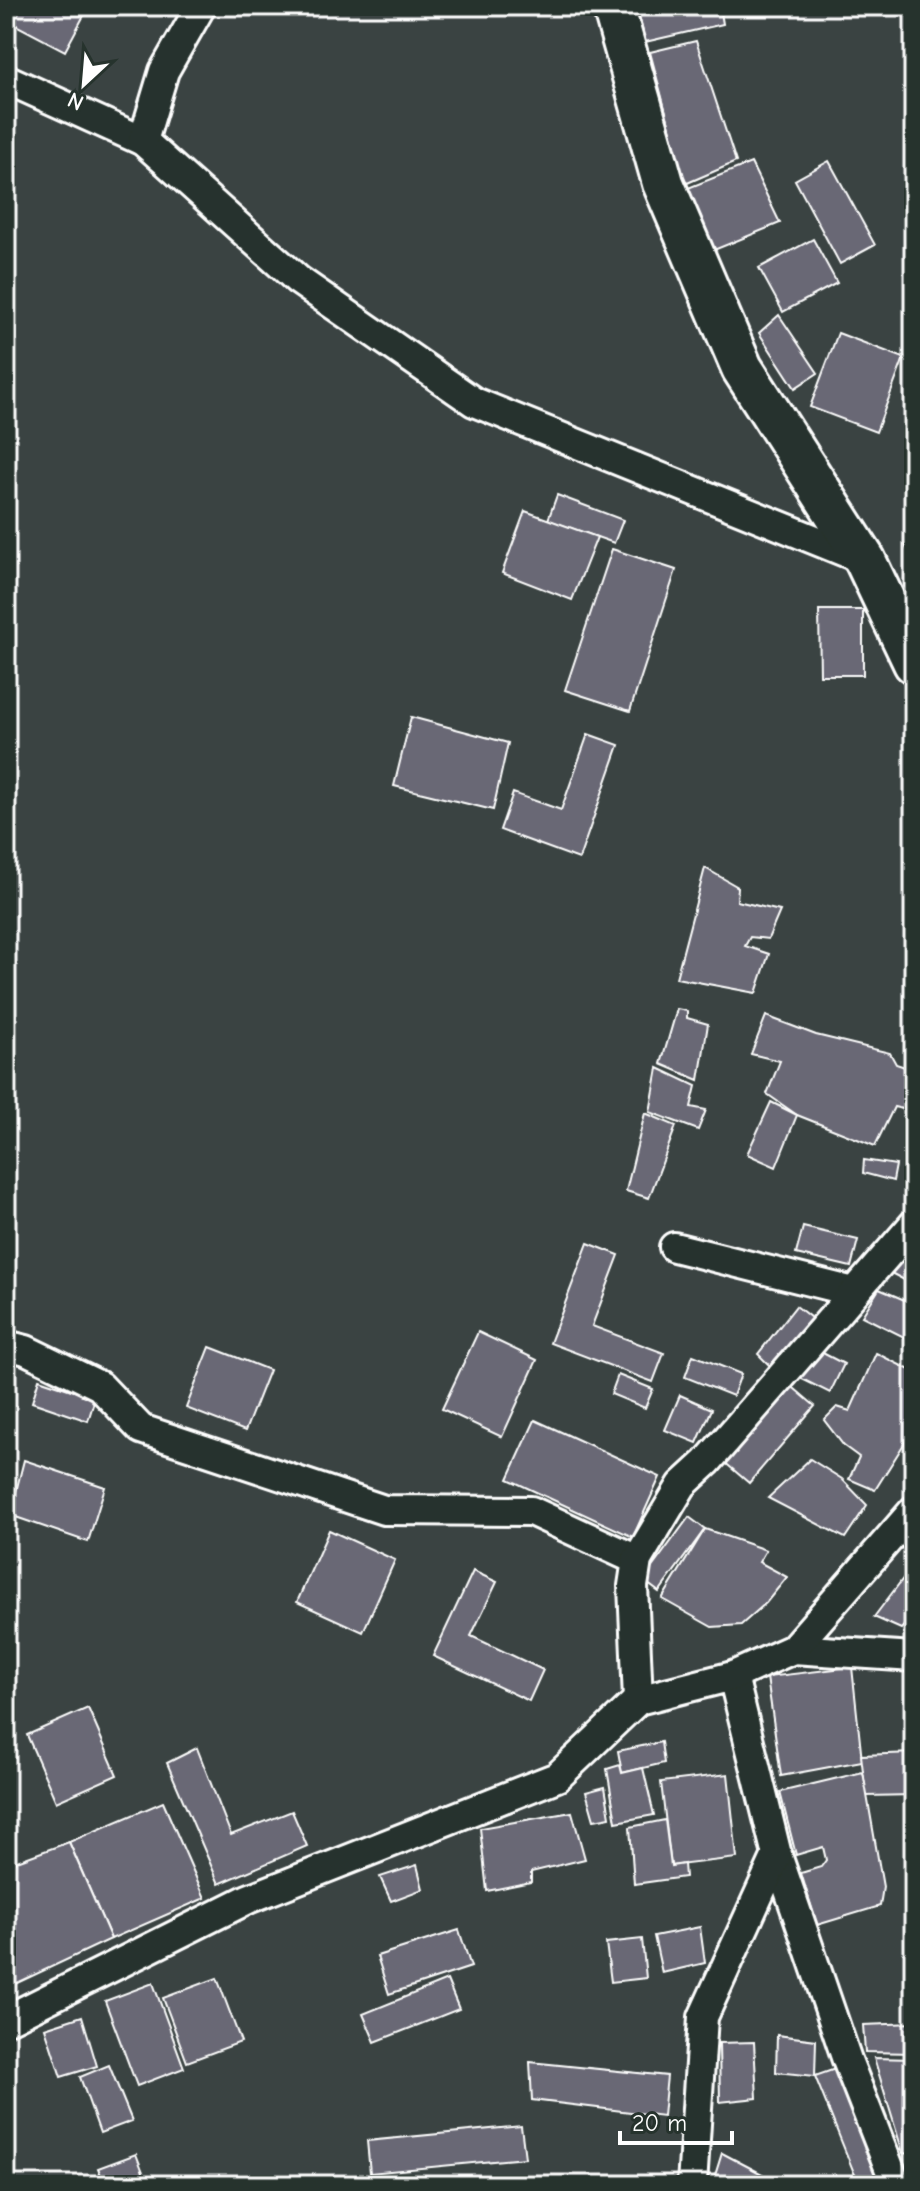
<svg xmlns="http://www.w3.org/2000/svg" width="920" height="2191" font-family="'Comic Neue',sans-serif">
<rect width="100%" height="100%" fill="#3a4342"/>
<filter id="ink" filterUnits="userSpaceOnUse"><feTurbulence type="fractalNoise" baseFrequency=".0125" numOctaves="2"/><feDisplacementMap in="SourceGraphic" scale="16" xChannelSelector="R" yChannelSelector="G"/><feConvolveMatrix kernelMatrix="1 2 1 2 8 2 1 2 1" color-interpolation-filters="sRGB"/></filter>
<g filter="url(#ink)">
<!-- building -->
<g fill="#696874" stroke="#fff" stroke-width="2">
<path d="M6,6H89L65,51L6,20Z"/>
<path d="M637,6H720L723,24L645,42Z"/>
<path d="M696,41L736,162L685,184L650,52Z"/>
<path d="M829,161L875,245L840,264L795,180Z"/>
<path d="M751,163L780,223L714,250L688,188Z"/>
<path d="M813,239L837,283L783,312L759,268Z"/>
<path d="M779,315L818,373L795,388L759,333Z"/>
<path d="M838,333L904,358L876,432L810,407Z"/>
<path d="M557,495L623,520L614,543L548,520Z"/>
<path d="M525,511L597,537L572,600L502,573Z"/>
<path d="M914,542V565L905,545Z"/>
<path d="M612,549L676,570L630,711L565,690Z"/>
<path d="M819,610H863V675H820Z"/>
<path d="M411,717L508,743L493,810L394,786Z"/>
<path d="M588,734L619,745L579,859L500,830L513,793L561,810Z"/>
<path d="M705,868L738,887L737,901L780,911L768,939L750,937L745,946L769,954L756,993L676,978Z"/>
<path d="M677,1009L687,1011V1018L708,1024L699,1080L661,1064Z"/>
<path d="M766,1016L816,1035L890,1053L896,1064L908,1068L914,1059V1112L894,1107L875,1146L797,1115L767,1094L780,1061L751,1054Z"/>
<path d="M658,1068L696,1086L691,1107L706,1110L698,1130L650,1112Z"/>
<path d="M771,1102L797,1115L776,1167L747,1154Z"/>
<path d="M645,1113L676,1126L649,1198L626,1191Z"/>
<path d="M864,1160L896,1165L893,1181L863,1173Z"/>
<path d="M803,1227L858,1240L851,1267L796,1254Z"/>
<path d="M914,1233V1285L889,1272Z"/>
<path d="M588,1243L619,1255L592,1326L664,1353L653,1382L550,1343Z"/>
<path d="M879,1289L914,1304V1342L862,1316Z"/>
<path d="M796,1306L820,1325L778,1374L758,1354Z"/>
<path d="M478,1332L537,1360L502,1437L442,1409Z"/>
<path d="M210,1347L269,1370L245,1431L186,1408Z"/>
<path d="M813,1348L844,1364L830,1393L798,1377Z"/>
<path d="M876,1353L914,1372V1428L875,1490L849,1479L859,1457L844,1446L824,1420L837,1407L850,1411Z"/>
<path d="M693,1355L741,1374L733,1396L685,1377Z"/>
<path d="M618,1375L653,1389L645,1408L611,1394Z"/>
<path d="M39,1379L95,1398L88,1421L32,1402Z"/>
<path d="M788,1383L815,1406L749,1483L723,1461Z"/>
<path d="M680,1395L712,1409L697,1443L665,1430Z"/>
<path d="M535,1420L660,1477L633,1537L508,1479Z"/>
<path d="M810,1459L842,1479L867,1505L845,1538L768,1498Z"/>
<path d="M24,1460L105,1487L88,1542L10,1515Z"/>
<path d="M689,1517L705,1529L659,1592L643,1580Z"/>
<path d="M705,1529L766,1550L759,1562L787,1577L766,1603L741,1625L712,1627L662,1599Z"/>
<path d="M329,1530L395,1560L363,1632L297,1602Z"/>
<path d="M914,1564V1619L911,1618L901,1629L874,1617Z"/>
<path d="M473,1571L497,1582L471,1636L543,1670L529,1701L433,1656Z"/>
<path d="M852,1667L862,1761L781,1776L767,1677Z"/>
<path d="M88,1708L117,1775L56,1802L27,1735Z"/>
<path d="M661,1742L664,1763L622,1773L618,1751Z"/>
<path d="M197,1748L231,1835L292,1811L307,1846L219,1884L167,1763Z"/>
<path d="M914,1753V1795L866,1796L861,1755Z"/>
<path d="M620,1765L622,1773L643,1768L654,1815L616,1822L607,1769Z"/>
<path d="M863,1772L883,1887L880,1906L817,1925L801,1873L821,1867L826,1860L823,1847L796,1855L780,1792Z"/>
<path d="M728,1774L737,1858L671,1866L661,1782Z"/>
<path d="M605,1787L610,1817L594,1820L586,1792Z"/>
<path d="M163,1802L205,1898L111,1939L69,1842Z"/>
<path d="M572,1812L585,1859L531,1872V1882L487,1891L480,1828Z"/>
<path d="M665,1820L671,1866L684,1864L685,1877L634,1884L630,1827Z"/>
<path d="M69,1842L111,1939L13,1985L6,1970V1865Z"/>
<path d="M417,1865L423,1889L391,1901L380,1877Z"/>
<path d="M700,1927L705,1963L662,1973L654,1936Z"/>
<path d="M459,1930L471,1967L389,1994L377,1956Z"/>
<path d="M642,1939L646,1978L611,1982L606,1943Z"/>
<path d="M217,1978L241,2042L187,2062L163,1998Z"/>
<path d="M447,1980L459,2009L375,2042L363,2014Z"/>
<path d="M153,1983L184,2068L137,2086L105,2001Z"/>
<path d="M82,2016L97,2066L61,2077L45,2028Z"/>
<path d="M914,2023V2053L865,2052L863,2025Z"/>
<path d="M777,2035L816,2040L815,2076L776,2072Z"/>
<path d="M754,2042L757,2098L720,2102L719,2043Z"/>
<path d="M874,2058L912,2059L914,2155L903,2153Z"/>
<path d="M530,2062L667,2076L663,2116L532,2100Z"/>
<path d="M109,2065L132,2121L100,2133L80,2077Z"/>
<path d="M838,2068L882,2174L859,2185L815,2076Z"/>
<path d="M521,2126L525,2158L370,2173L367,2141Z"/>
<path d="M722,2153L783,2185H712Z"/>
<path d="M136,2154L148,2185H105L98,2168Z"/>
</g>
<g fill="none" stroke-linecap="round" stroke-linejoin="round">
<!-- street casing -->
<g stroke="#fff" stroke-width="34">
<g id="street">
<path d="M6,79L143,141L298,280L474,402L865,560"/>
<path d="M143,141L164,71L201,6"/>
<path d="M674,1247L854,1292"/>
<path d="M6,1345L26,1350L100,1386L141,1429L384,1510L531,1511L637,1560"/>
<path d="M793,1649L914,1657"/>
<path d="M733,1676L777,1855L847,2060L896,2185"/>
<path d="M638,1700L633,1586L637,1560L682,1485L707,1462L914,1224"/>
<path d="M6,2020L248,1899L557,1777L638,1700L733,1676L793,1649L914,1510"/>
<path d="M692,2185L703,2017L777,1855"/>
</g>
</g>
<!-- secondary casing -->
<g stroke="#fff" stroke-width="46">
<path id="secondary" d="M613,6L663,183L742,368L865,560L914,663"/>
</g>
<!-- street -->
<use href="#street" stroke="#26332d" stroke-width="28"/>
<!-- secondary -->
<use href="#secondary" stroke="#26332d" stroke-width="40"/>
</g>
</g>
<!-- margin -->
<rect width="920" height="2191" fill="none" stroke="#26332d" stroke-width="32"/>
<rect x="16" y="16" width="888" height="2159" fill="none" stroke="#fff" stroke-width="3" filter="url(#ink)"/>
<!-- north arrow -->
<g transform="translate(84 84) rotate(206)" stroke="#26332d" stroke-width="6" paint-order="stroke">
<path d="M0-6L14 30L0 20L-14 30Z" fill="#ffffff"/>
<text y="-12" font-size="22" font-weight="bold" text-anchor="middle" fill="#ffffff">N</text>
</g>
<!-- scale -->
<path d="M620 2131v12h112v-12" fill="none" stroke="#ffffff" stroke-width="4"/>
<text x="632" y="2131" font-size="24" fill="#ffffff" stroke="#26332d" stroke-width="6" paint-order="stroke">20 m</text>
</svg>
